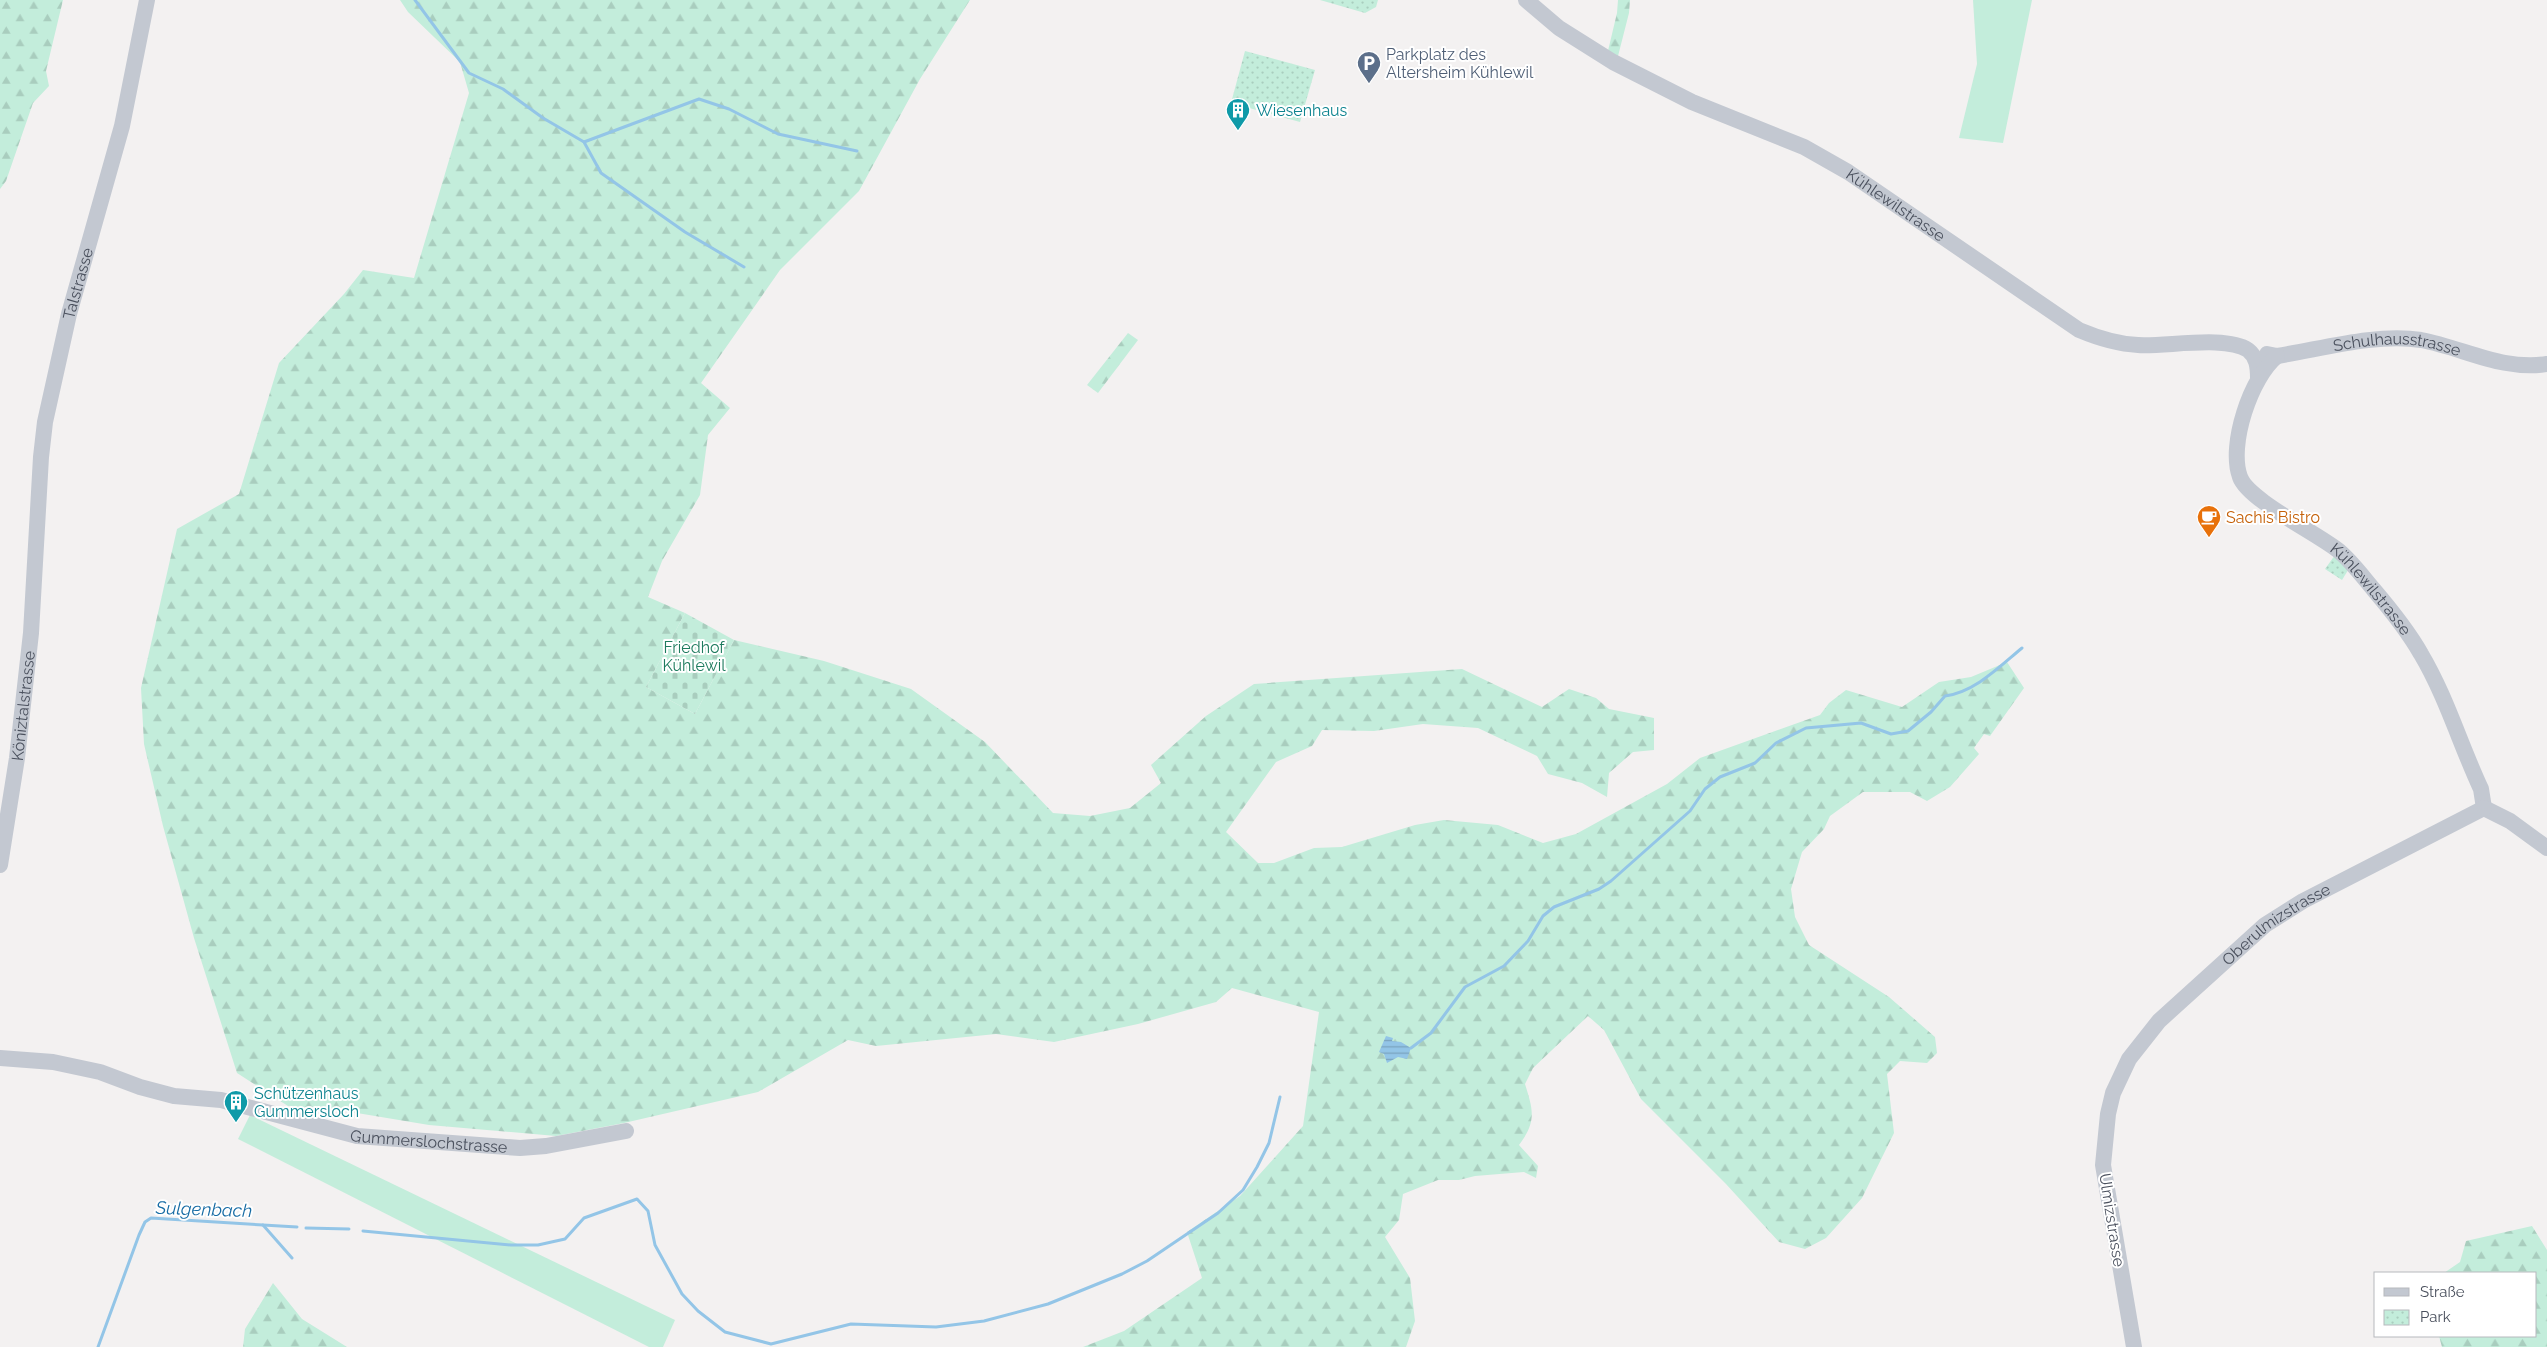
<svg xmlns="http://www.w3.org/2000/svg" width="2547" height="1347" font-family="Raleway,sans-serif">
<defs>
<pattern id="forest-firs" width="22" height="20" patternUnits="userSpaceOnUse" patternTransform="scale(1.25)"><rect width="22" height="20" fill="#c3eddb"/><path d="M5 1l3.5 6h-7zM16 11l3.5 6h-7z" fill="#a9cdbe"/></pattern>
<pattern id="cemetery-stones" width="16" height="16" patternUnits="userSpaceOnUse" patternTransform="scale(1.25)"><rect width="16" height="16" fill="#c3eddb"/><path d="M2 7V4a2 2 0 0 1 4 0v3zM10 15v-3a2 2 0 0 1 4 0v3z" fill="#a9cdbe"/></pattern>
<pattern id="park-dots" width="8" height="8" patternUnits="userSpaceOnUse" patternTransform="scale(1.25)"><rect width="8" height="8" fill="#c3eddb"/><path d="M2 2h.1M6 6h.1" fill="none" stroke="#a9cdbe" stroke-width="1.8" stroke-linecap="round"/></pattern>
<pattern id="water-rules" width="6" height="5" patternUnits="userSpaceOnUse" patternTransform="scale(1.25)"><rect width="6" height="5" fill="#93c5e7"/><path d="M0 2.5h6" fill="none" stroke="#7aa2be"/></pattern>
</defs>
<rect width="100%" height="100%" fill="#f3f1f1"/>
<!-- grass -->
<g fill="#c3eddb">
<path d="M1973,0H2032L2003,143L1959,138L1977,64Z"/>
<path d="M250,1115L675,1320L663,1347H649L238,1139Z"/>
</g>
<!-- forest -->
<g fill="url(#forest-firs)">
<path d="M0,0H63L46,71L49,86L33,103L6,181L0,189Z"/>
<path d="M400,0H970L920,79L859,191L780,270L701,383L730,408L708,435L700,495L662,561L648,597L685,613L646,687L695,714L734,640L824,661L911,689L985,742L1053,813L1090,816L1130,808L1161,783L1151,765L1206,716L1254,684L1462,669L1542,707L1569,689L1596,698L1609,709L1654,718V750L1633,752L1609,773L1607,797L1582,783L1548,774L1537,756L1478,728L1423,724L1374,731L1322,730L1312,746L1276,762L1226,832L1258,863H1274L1314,848L1342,847L1415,825L1444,820L1498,825L1543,843L1576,834L1667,784L1700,758L1820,715L1829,703L1846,690L1902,707L1939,682L1971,677L2007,662L2024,688L1990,736L1984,734L1974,748L1979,754L1950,787L1927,801L1910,792H1863L1830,816L1824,829L1802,852L1791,889L1795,917L1809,945L1889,997L1935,1037L1937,1053L1927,1063L1900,1061L1887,1074L1894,1133L1862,1198L1826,1238L1805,1249L1779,1242L1726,1184L1641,1099L1604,1030L1588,1016L1533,1068L1525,1084C1533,1110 1537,1121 1519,1145L1538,1166L1536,1178L1524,1172L1475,1176L1459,1180H1438L1403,1194L1399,1220L1385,1237L1410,1278L1415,1321L1406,1347H1083L1124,1331L1202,1278L1187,1232L1240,1196L1303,1126L1319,1012L1232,988L1216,1002L1138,1024L1054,1042L996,1034L876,1046L848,1040L758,1092L624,1123L556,1136L429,1125L339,1110L288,1106L237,1073L194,938L163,826L144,744L141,688L177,529L239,494L279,363L344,294L363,270L414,278L469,93L460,62L408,12Z"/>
<path d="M1618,0H1630L1629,13L1617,60L1607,55L1617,13Z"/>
<path d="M1128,333L1138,340L1098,393L1087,385Z"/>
<path d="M2532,1226L2547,1250V1347H2442L2439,1336H2536V1273H2444L2460,1262L2466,1241Z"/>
<path d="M273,1283L302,1319L347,1347H243L245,1329Z"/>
</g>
<!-- cemetery -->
<path fill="url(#cemetery-stones)" d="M685,613L734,640L695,714L646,687Z"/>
<!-- park -->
<g fill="url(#park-dots)">
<path d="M1320,0H1378L1376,7L1365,13Z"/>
<path d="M1245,51L1315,70L1300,122L1231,103Z"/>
<path d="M2335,555L2350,567L2342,580L2325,569Z"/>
</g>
<!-- water -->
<path fill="url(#water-rules)" d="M1386,1036L1393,1038L1392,1041L1401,1042L1411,1048L1407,1059L1398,1057L1387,1063L1384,1054L1379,1052Z"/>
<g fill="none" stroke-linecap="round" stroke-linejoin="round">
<!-- stream -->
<g stroke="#93c5e7" stroke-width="3">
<path d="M415,0L469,73L503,89L543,118L584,142L601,173L685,232L744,267"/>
<path d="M584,142L699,99L729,109L778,134L857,151"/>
<path d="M1411,1048L1431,1033L1465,987L1504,966L1528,941L1543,916L1554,907L1599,889L1611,881L1690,811L1705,789L1720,777L1755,763L1776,743L1806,728L1861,723L1891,734L1908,731L1931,712L1945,696C1975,692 1999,667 2022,648"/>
<path d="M263,1225L297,1227"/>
<path d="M306,1228L349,1229"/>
<path d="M363,1231L511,1245H538L565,1239L584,1218L637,1199L648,1211L655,1245L682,1294L698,1311L725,1332L771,1344L851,1324L936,1327L984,1321L1048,1304L1122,1274L1147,1261L1218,1213L1243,1190L1257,1167L1269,1143L1280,1097"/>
<path d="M98,1347L139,1235L145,1222L151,1218L263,1225L292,1258"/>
</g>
<!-- minor -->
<g stroke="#c3c8d1" stroke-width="16">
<path id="s1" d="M1526,0L1559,28L1613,62L1692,102L1804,147L1848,172L2079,330C2098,338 2117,344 2138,345C2165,347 2226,335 2248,350C2257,357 2258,367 2258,378"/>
<path id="s2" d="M2267,354L2277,356C2322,349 2376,333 2421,340C2464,348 2502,371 2547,364"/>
<path id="s3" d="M2277,356C2251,377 2228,445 2240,477C2248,500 2317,533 2339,551C2352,562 2363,577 2374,590C2391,610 2408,631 2421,654C2446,696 2460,744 2481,789L2484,808"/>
<path d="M2484,808L2510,821L2547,848"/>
<path id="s4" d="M0,865L17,758L31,633L41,457L45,422L69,314L122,126L147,0"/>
<path id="s5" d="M0,1058L53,1062L100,1072L140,1087L174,1096L221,1100L357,1136L520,1148L546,1146L626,1131"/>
<path id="s6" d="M2134,1347L2103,1165L2108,1114L2113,1093L2129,1059L2159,1021L2265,925L2303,901L2484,808"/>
</g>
</g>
<!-- icons -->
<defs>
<g id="parking-pin" transform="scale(1.25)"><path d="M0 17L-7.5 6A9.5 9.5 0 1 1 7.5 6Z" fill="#5c6f8a" stroke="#fff"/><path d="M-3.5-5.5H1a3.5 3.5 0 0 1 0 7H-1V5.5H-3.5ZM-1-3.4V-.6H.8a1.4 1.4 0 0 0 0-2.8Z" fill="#fff"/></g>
<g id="building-pin" transform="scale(1.25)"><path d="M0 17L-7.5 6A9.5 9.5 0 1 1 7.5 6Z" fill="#0f9aa8" stroke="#fff"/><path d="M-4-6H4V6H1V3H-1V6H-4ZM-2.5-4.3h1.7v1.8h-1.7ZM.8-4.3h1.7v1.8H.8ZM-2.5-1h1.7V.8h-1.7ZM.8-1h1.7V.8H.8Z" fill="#fff"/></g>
<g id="cafe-pin" transform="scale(1.25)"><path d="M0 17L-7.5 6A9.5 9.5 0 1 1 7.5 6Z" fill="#e8710a" stroke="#fff"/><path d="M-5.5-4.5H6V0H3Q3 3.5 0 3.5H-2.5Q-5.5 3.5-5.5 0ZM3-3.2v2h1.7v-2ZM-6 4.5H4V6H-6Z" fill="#fff"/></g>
</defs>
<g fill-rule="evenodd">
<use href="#parking-pin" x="1369" y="63"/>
<use href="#building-pin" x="1238" y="110"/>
<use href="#cafe-pin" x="2209" y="517"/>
<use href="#building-pin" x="236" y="1102"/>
</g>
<g text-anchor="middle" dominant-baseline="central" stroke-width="4" stroke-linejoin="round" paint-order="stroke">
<!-- service labels -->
<g font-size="16" fill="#4e5e75" stroke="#fff" text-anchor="start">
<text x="1386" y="54">Parkplatz des<tspan x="1386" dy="18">Altersheim Kühlewil</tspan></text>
</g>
<!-- culture labels -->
<g font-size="16" fill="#0d838f" stroke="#fff" text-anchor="start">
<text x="1256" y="110">Wiesenhaus</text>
<text x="254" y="1093">Schützenhaus<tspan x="254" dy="18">Gummersloch</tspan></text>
</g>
<!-- street labels -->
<g font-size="16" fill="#4a505d" stroke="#fff">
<text stroke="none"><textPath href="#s1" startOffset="425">Kühlewilstrasse</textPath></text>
<text stroke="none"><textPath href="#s4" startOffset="588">Talstrasse</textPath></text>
<text stroke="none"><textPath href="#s2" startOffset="132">Schulhausstrasse</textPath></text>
<text stroke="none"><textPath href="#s3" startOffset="306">Kühlewilstrasse</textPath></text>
<text stroke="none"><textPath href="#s4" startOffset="161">Köniztalstrasse</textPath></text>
<text stroke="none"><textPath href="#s6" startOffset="496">Oberulmizstrasse</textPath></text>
<text stroke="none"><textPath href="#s5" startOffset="439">Gummerslochstrasse</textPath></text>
<text transform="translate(2112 1220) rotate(81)">Ulmizstrasse</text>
</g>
<!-- food labels -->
<g font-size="16" fill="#c56008" stroke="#fff" text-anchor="start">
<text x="2226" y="517">Sachis Bistro</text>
</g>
<!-- park labels -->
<g font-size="16" fill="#1e7b5e" stroke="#fff">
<text x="694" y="647">Friedhof<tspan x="694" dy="18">Kühlewil</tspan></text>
</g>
<!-- water labels -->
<g font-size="18" font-style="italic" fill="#166ba4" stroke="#fff">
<text transform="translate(204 1209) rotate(2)">Sulgenbach</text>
</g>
</g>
<!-- legend -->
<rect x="2374" y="1272" width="162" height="65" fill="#ffffff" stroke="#b7b9be"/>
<rect x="2384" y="1288" width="25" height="8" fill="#c3c8d1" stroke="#b7b9be"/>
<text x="2420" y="1297" font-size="15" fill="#4a505d">Straße</text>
<rect x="2384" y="1310" width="25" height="15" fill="url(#park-dots)" stroke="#b7b9be"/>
<text x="2420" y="1322" font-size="15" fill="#4a505d">Park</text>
</svg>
